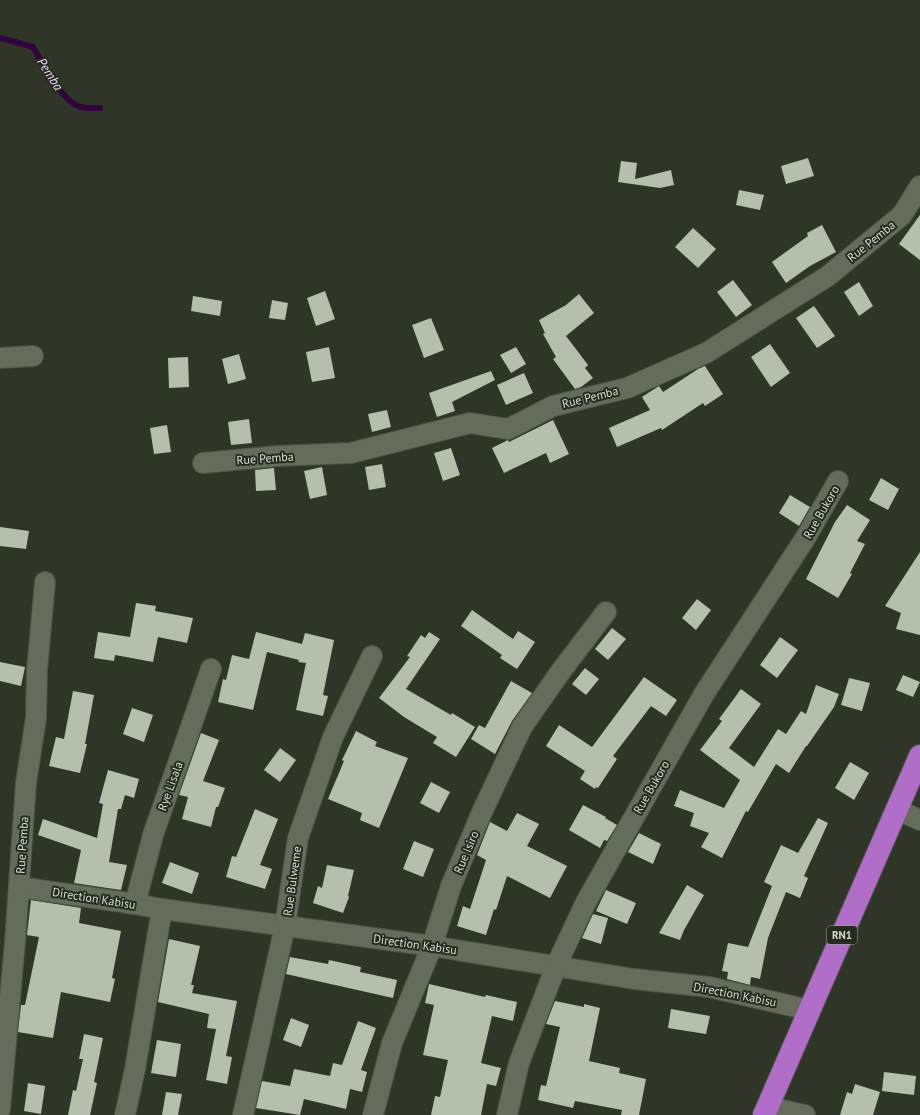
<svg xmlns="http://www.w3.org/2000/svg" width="920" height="1115" font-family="'PT Sans',sans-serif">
<rect width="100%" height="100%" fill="#2f3627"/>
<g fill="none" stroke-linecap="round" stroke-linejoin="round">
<!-- stream -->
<path stroke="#30053d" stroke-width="6" d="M0,38L33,47C42,63 61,99 78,106C84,109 94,108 100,108"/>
</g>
<!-- building -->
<g fill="#b6beac">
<path d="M808,158L814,176L786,184L781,166Z"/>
<path d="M621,161L637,163L635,179L671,170L674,185L660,188L618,182Z"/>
<path d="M739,190L764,195L760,210L736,205Z"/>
<path d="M920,215V260L899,244Z"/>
<path d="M822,225L836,252L810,266L786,283L772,262L808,236L807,233Z"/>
<path d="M693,228L716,249L698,268L675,247Z"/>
<path d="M733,280L752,305L736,317L717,292Z"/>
<path d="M859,282L873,306L859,316L844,292Z"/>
<path d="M325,291L335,319L316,326L307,298Z"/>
<path d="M579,294L594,313L566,336L588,365L585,368L593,378L581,387L575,389L553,359L556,357L543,334L545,333L539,320L566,305Z"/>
<path d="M193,296L222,301L220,316L191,311Z"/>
<path d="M272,300L288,303L285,320L269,318Z"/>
<path d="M814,306L835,336L817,348L796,318Z"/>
<path d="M431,318L444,350L424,358L412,325Z"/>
<path d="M770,344L790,373L771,387L751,357Z"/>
<path d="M329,347L335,378L312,382L306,352Z"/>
<path d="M516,347L526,364L511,373L500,355Z"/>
<path d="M239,354L246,379L228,384L222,359Z"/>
<path d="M188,357L189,387L169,388L168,358Z"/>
<path d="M705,366L723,394L705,406L703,403L662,430L661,428L617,447L609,428L650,410L642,397L659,386L663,392L698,369Z"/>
<path d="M491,371L495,380L452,402L455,411L437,417L429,393Z"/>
<path d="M524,373L533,393L506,405L497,385Z"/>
<path d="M387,410L391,427L372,432L368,414Z"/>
<path d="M249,419L252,443L231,445L228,422Z"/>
<path d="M553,420L569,454L550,463L546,453L504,473L492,448L508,440L509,442Z"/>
<path d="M167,425L171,452L154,454L150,428Z"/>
<path d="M451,448L460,475L443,481L434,453Z"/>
<path d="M382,464L386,487L369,490L365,467Z"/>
<path d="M322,467L327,495L310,499L304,471Z"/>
<path d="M274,468L276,490L256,491L255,470Z"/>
<path d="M881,478L899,489L888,510L869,500Z"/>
<path d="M790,495L810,507L799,526L779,513Z"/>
<path d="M847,505L870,520L857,541L865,544L850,573L852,574L838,598L806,579L835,522Z"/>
<path d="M0,527L29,531L26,549L0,546Z"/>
<path d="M920,552V635L896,629L901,613L885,606Z"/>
<path d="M697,599L711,610L696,630L682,618Z"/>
<path d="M136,603L156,606L155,611L193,618L187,643L158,637L153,662L115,655L114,661L94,658L98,632L130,637Z"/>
<path d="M472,610L513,639L518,631L535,642L517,669L500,658L502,655L461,626Z"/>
<path d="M612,628L626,639L608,660L595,649Z"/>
<path d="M256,632L302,644L305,633L334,640L323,695L328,696L323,716L296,710L306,663L298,662L299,660L267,652L253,710L218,702L223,679L226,680L232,655L249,659Z"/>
<path d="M429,632L440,639L406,689L451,715L452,713L475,727L456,757L433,743L437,737L404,717L379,698L410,657L407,656L421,635L425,638Z"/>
<path d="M780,637L798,650L777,678L760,665Z"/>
<path d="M0,662L25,667L21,686L0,681Z"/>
<path d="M585,668L599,679L586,695L572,684Z"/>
<path d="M903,675L920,682L913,697L896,690Z"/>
<path d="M644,677L677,700L666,716L651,706L613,756L617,759L598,788L596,787L595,789L580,779L585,771L546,746L559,725L592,747Z"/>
<path d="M849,678L870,683L862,711L841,705Z"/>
<path d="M511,681L532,693L512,721L495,754L471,739L479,725L485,728Z"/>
<path d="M816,685L839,694L834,707L807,746H806L789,773L776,764L748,812L746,811L722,858L701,847L709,833L690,826L694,813L674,806L680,790L724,808L740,780L700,750L722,721L719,719L741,689L761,704L729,748L754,767L778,729L786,734L801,711L806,714Z"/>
<path d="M73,691L94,695L85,744H87L80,773L49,766L56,737L64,739Z"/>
<path d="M132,708L153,715L144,742L123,734Z"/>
<path d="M356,731L377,742L375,746L408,758L379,828L360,820L362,813L328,799L344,761L342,760Z"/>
<path d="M201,733L219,740L203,781L225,788L218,807H216L211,827L182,819L188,797L179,795Z"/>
<path d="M280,748L296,760L280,782L264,770Z"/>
<path d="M850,762L869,773L854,800L835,788Z"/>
<path d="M108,770L139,779L134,798L125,795L121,809H118L109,862L127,865L121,890L74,883L81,850L38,835L43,819L97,838L103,804L99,803Z"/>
<path d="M431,782L450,792L439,813L420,803Z"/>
<path d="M583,805L606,817L605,818L617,825L607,841L604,840L600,848L569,830Z"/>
<path d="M255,809L278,819L260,865L272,869L265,889L226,877L232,856L236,857Z"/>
<path d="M517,813L539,824L527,846L567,866L550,898L507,876L496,910L494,909L486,935L457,926L463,906L470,909L486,860L477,855L490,822L507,831Z"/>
<path d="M818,818L828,823L804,876L808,878L800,898L786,892L768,938L760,979L751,977L750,985L727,979L728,972L722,971L728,943L748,947L772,886L764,882L781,845L798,853Z"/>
<path d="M639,833L661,844L653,864L628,852Z"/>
<path d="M414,841L434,849L423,877L403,869Z"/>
<path d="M170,862L199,873L192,894L162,883Z"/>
<path d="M327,865L354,870L348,896L349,897L343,913L313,903L318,886L322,888Z"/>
<path d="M687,885L704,895L684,930L680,940L659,933Z"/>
<path d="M606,890L636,903L627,924L596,911Z"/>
<path d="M31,900L81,908L79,923L121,931L112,978L115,979L110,1002L61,992L53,1038L18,1032L21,1005H25L39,937L27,935Z"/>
<path d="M593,914L608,918L601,944L582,938Z"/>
<path d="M169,939L200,946L191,985H194L192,993L237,1001L226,1056L232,1057L227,1084L206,1080L216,1029L207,1028L209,1014L158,1002Z"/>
<path d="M290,957L328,964L329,960L361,967L360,972L397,980L393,998L286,974Z"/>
<path d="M429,984L485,997L486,995L517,1002L513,1021L492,1016L481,1063L501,1068L496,1086L487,1084L481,1115H431L435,1096L440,1097L448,1060L423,1055L434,1005L425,1003Z"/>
<path d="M555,1001L584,1007V1004L600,1008L589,1061L620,1068L619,1073L646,1079L639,1115H621L622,1110L575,1101L573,1108L538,1100L541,1085L546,1086L560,1027L546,1024Z"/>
<path d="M671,1009L710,1016L706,1034L668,1028Z"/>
<path d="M291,1018L309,1025L301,1047L283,1040Z"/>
<path d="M358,1021L376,1028L361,1070L367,1072L362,1092L350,1089L346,1109L304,1099L300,1115L256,1108L262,1081L290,1086L294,1069L330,1076L333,1063L342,1065Z"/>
<path d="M84,1034L103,1038L94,1082L97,1083L90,1115H68L73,1090L76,1091L83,1059H79Z"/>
<path d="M157,1040L181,1044L176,1077L151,1073Z"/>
<path d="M884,1072L916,1076L914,1095L882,1091Z"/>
<path d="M28,1083L45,1086L41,1114L24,1111Z"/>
<path d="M855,1084L880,1092L873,1115H840L847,1092L852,1094Z"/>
<path d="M166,1092L182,1094L178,1115H162Z"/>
</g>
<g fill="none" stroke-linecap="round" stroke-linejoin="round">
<!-- street casing -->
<g stroke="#4d5347" stroke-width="22">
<g id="street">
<path d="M0,358L33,356"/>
<path d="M203,463L277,456L351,453L470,423L508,429L553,406L627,388L706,353L828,276L902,215L920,186"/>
<path d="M897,810L920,820"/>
<path d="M19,887L135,904L162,909L432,946L634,979L709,987L809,1010"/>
<path d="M135,904L153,835L211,669"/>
<path d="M768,1107L805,1115"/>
<path d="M0,1109L15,942L26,783L36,718L37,670L45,582"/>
<path d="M125,1115L135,1069L162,909"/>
<path d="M243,1115L285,926L298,838L333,737L372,656"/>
<path d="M373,1115L392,1043L432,946L451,886L482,812L522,727L561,671L606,612"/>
<path d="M507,1115L519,1063L556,966L586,902L704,694L806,537L838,481"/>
</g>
</g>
<!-- highway casing -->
<g stroke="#4d5347" stroke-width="24">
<path id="highway" d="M764,1115L920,756"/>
</g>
<!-- street -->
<use href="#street" stroke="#656c5c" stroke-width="20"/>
<!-- highway -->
<use href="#highway" stroke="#b06ec9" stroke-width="22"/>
</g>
<g text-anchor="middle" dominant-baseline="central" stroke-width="4" stroke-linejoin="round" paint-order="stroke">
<!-- shield labels -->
<rect fill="#252c1e" stroke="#a2a89d" stroke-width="1" x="827" y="926" width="30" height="18" rx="3"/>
<g font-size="11" font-weight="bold" fill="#d8ddd3">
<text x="842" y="935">RN1</text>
</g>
<!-- street labels -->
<g font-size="12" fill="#d8ddd3" stroke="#252c1e">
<text transform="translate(871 241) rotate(-39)">Rue Pemba</text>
<text transform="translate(590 397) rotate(-14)">Rue Pemba</text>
<text transform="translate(265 458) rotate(-4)">Rue Pemba</text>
<text transform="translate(821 512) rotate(-60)">Rue Bukoro</text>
<text transform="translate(170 786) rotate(-70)">Rye Lisala</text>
<text transform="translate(651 787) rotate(-60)">Rue Bukoro</text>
<text transform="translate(22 845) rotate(-86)">Rue Pemba</text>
<text transform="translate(466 852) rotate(-67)">Rue Isiro</text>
<text transform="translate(292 881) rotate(-82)">Rue Bulweme</text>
<text transform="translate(94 898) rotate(9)">Direction Kabisu</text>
<text transform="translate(415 944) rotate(8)">Direction Kabisu</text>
<text transform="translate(735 994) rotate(11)">Direction Kabisu</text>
</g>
<!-- water labels -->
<g font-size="13" font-style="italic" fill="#f1d3fc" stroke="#252c1e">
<text transform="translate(50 74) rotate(57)">Pemba</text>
</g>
</g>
</svg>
